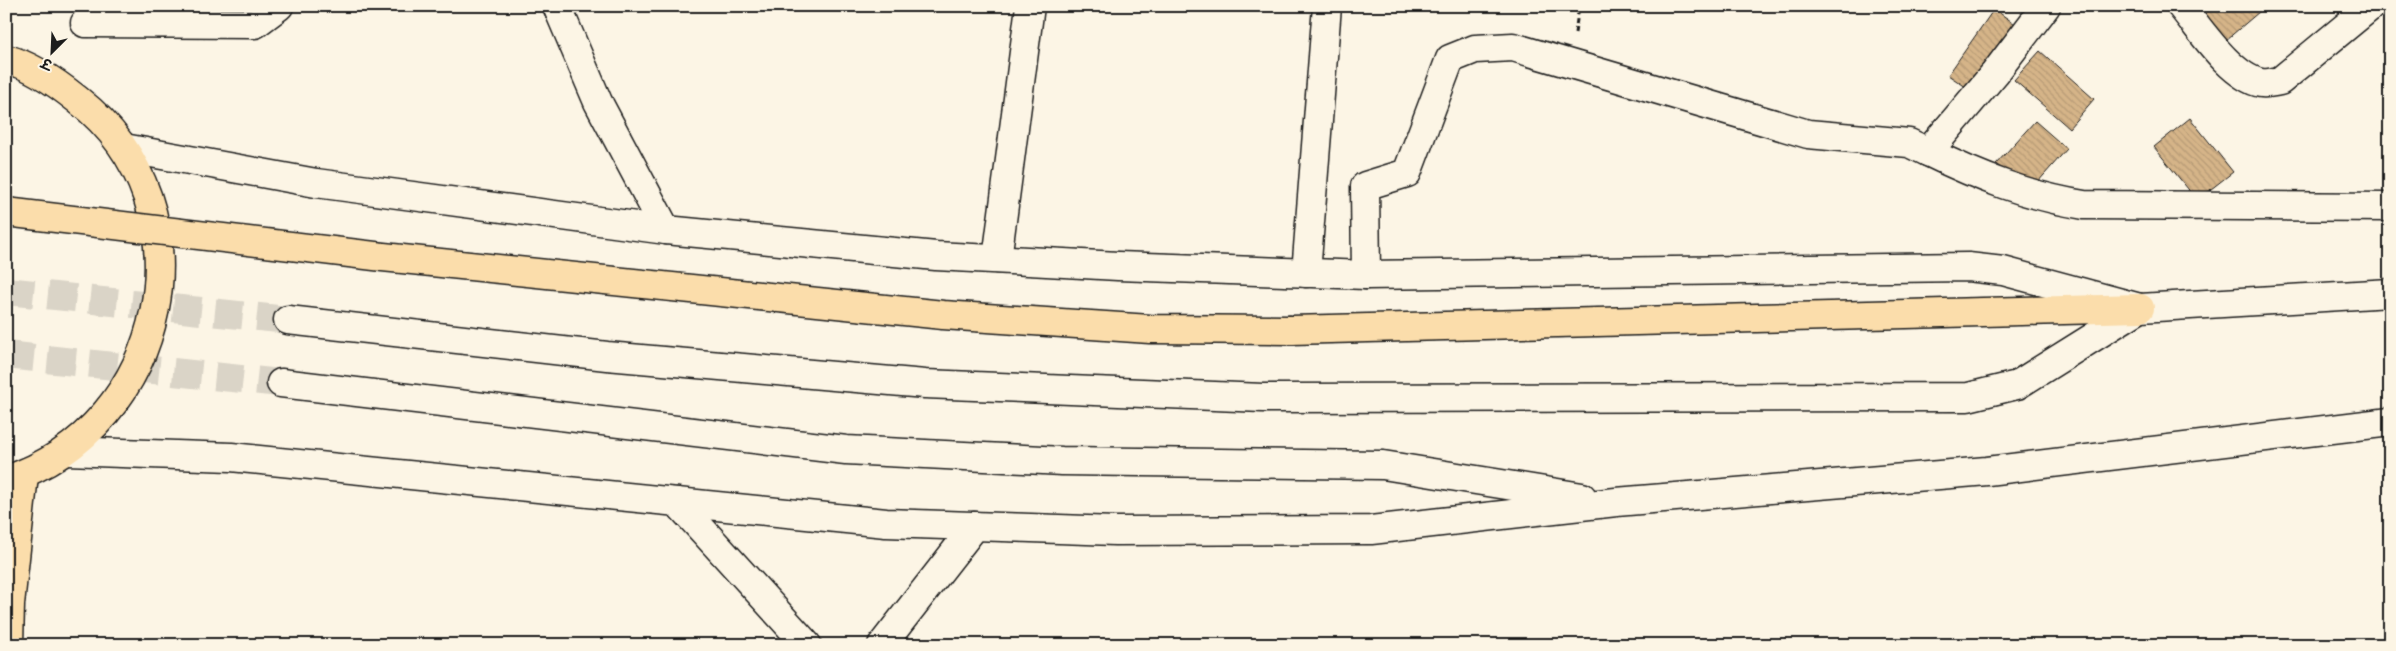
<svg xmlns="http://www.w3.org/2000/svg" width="2396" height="651" font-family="'Playpen Sans','Playpen Sans Deva',sans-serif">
<defs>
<pattern id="building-back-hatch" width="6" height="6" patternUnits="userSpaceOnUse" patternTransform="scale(1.25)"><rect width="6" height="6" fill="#d5b488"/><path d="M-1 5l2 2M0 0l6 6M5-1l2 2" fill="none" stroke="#b69a75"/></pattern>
</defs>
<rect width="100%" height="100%" fill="#fcf5e5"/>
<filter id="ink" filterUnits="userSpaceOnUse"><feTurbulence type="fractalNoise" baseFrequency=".02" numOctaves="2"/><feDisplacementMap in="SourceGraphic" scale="10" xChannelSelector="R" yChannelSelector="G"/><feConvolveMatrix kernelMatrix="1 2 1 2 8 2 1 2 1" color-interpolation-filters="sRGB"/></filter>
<g filter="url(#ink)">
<!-- building -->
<g fill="url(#building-back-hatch)" stroke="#1c1c1c">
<path d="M2196,6H2266L2226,40Z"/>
<path d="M1994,9L2018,26L1972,91L1948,75Z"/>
<path d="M2040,51L2094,99L2069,128L2014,80Z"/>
<path d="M2190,118L2233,172L2197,200L2154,147Z"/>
<path d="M2035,121L2067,149L2029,192L1996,164Z"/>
</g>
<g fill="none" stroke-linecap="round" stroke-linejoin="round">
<!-- minor-tunnel -->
<g stroke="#dad4c7" stroke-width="28" stroke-dasharray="28 14" stroke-linecap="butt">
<path d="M6,291L288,320"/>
<path d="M6,355L281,383"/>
</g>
<!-- minor casing -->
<g stroke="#1c1c1c" stroke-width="31">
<g id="minor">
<path d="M557,6L598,102L666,230"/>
<path d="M2181,6C2200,29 2231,77 2261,83C2267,84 2274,82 2280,81L2371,6"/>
<path d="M85,23L255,24L279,6"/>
<path d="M124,148L316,183L666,230L936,256L1118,266L1366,275L1968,267L2003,271L2140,308L2390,293"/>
<path d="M1928,152C1979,177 2028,196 2084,205L2390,207"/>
<path d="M997,259L1030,6"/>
<path d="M1306,273L1327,6"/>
<path d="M1366,275L1365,186L1407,173L1450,59L1475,49L1513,47L1808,134L1909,143L1928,152L1995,73L2046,6"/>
<path d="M288,320L607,356L925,384L1263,398L1968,397L2017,385L2140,308"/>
<path d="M281,383L846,450L1062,461L1383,465L1582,497"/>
<path d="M67,451L231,457L886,523L1115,531L1371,530L1616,502L1987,471L2390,422"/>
<path d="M677,502L807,645"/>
<path d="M882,645L975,526"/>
</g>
</g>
<!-- major casing -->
<g stroke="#1c1c1c" stroke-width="31">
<g id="major">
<path d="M6,59C32,65 58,84 78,100C215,207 169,427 6,480"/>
<path d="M9,645L10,604L24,475"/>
</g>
</g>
<!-- highway casing -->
<g stroke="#1c1c1c" stroke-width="31">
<path id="highway" d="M1291,330L2140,308"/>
</g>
<!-- path -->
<path stroke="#1c1c1c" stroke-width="3" stroke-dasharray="5 4" stroke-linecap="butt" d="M1575,33L1579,6"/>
<!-- minor -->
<use href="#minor" stroke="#fcf5e5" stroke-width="28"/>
<!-- major -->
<use href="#major" stroke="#fbddab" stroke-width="28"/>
<!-- highway -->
<use href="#highway" stroke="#fbddab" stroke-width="28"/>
<!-- highway-bridge casing -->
<g stroke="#1c1c1c" stroke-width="31" stroke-linecap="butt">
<path id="highway-bridge" d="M6,212L383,257L943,315L1150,329L1291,330"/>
</g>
<!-- highway-bridge -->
<use href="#highway-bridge" stroke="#fbddab" stroke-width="28"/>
</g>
</g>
<!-- margin -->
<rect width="2396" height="651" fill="none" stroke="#fcf5e5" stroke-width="25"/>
<rect x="12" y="12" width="2371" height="626" fill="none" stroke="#1c1c1c" stroke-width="2" filter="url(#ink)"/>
<!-- north arrow -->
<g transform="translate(52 52) rotate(204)" stroke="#fcf5e5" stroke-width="4" paint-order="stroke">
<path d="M0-4L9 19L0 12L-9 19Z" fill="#1c1c1c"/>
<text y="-8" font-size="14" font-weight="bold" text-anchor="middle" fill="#1c1c1c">उ</text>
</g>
</svg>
